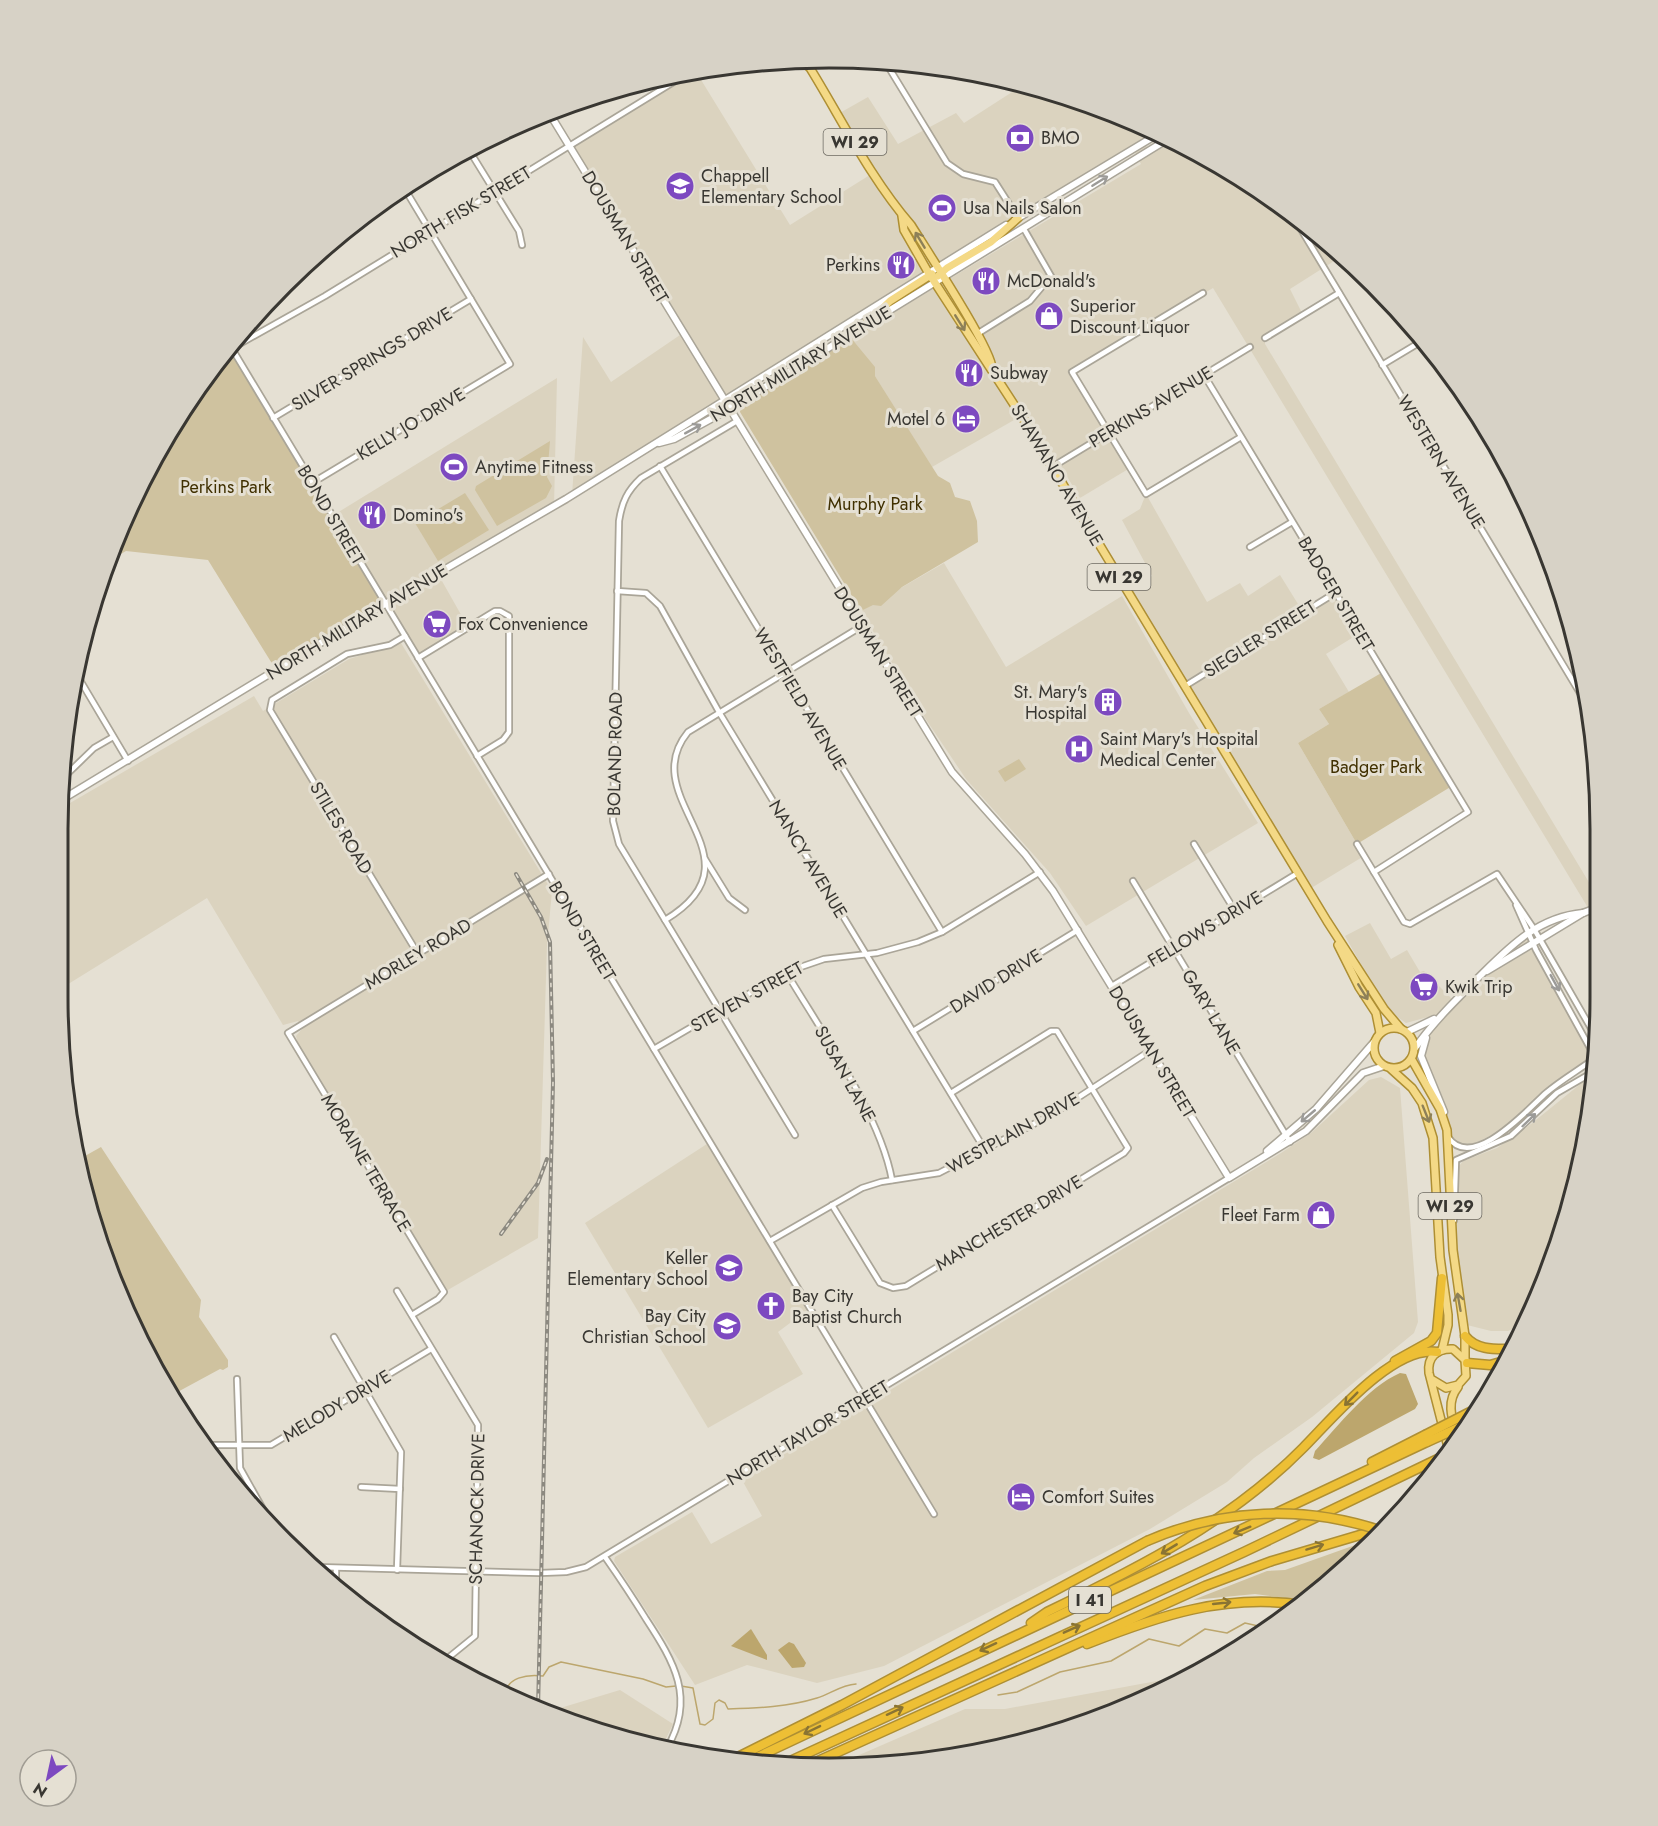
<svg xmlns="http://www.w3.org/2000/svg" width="1658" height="1826" font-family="Jost,sans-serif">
<rect width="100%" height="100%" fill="#e5e0d3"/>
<!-- built -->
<g fill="#dbd3bf">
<path d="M695,70L790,225L873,173L838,114L868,97L898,144L956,113L964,123L1023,85L1124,116L1158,134L1145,142L1148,150L1168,139L1258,187L1342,256L1290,289L1303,315L1265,338V344L1599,899V926L1213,288L1072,372L1130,468L1080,498L1028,412L932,467L851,338L1141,164L1134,150L572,495L583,337L611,382L683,333L569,146Z"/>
<path d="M557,378L554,506L438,574L468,627L418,658L332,516Z"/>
<path d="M1146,494L1207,602L1240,583L1248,596L1280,575L1303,612L1335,593L1360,633L1326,654L1349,692L1319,709L1329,724L1298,743L1364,856L1308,890L1127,591L1152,576L1122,520L1140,509Z"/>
<path d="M944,563L1006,667L1122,596L1189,713L1258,823L1086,926L1050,873L966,779L925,718L861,611Z"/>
<path d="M401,643L552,891L547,945L538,1238L446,1291L298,1044L296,1036L302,1029L298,1021L283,1025L207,898L57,991L58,810L254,696L263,711L349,659Z"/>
<path d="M1370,923L1391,959L1407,950L1420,972L1424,971L1454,1001L1528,932L1595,1057L1552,1088L1515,1124L1473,1144L1458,1143L1452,1137L1446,1110L1425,1058L1414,1054L1415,1048L1433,1023L1428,1017L1406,1023L1393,1014L1368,977L1345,936Z"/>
<path d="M1381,1077L1400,1088L1418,1322L1414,1333L1312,1417L1254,1458L1227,1482L1150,1529L884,1666L817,1683L747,1665L695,1685L614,1561L615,1557L692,1512L711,1544L762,1516L742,1480L1281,1153L1311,1133L1369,1080Z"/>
<path d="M1589,1077L1595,1080L1594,1097L1560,1245L1524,1325L1508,1331H1491L1463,1324L1453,1250L1456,1170L1463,1161L1497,1148L1531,1124Z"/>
<path d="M710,1142L810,1308L778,1332L803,1374L708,1428L585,1223Z"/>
<path d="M1189,1673L1125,1710L980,1754L827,1769L965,1709H1005L1173,1678Z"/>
<path d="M620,1690L673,1724L662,1747L630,1743L547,1712Z"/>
</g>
<!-- green -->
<g fill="#cfc29f">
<path d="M851,338L875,367V376L938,476L950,483L955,497L970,501L977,521L978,542L902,587L881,606L873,605L861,611L740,412L741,405Z"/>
<path d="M231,349L385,604L276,670L208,560L126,551L107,562C121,517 193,373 231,349Z"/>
<path d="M550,441L547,477L552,486L546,498L497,526L475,490L476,486Z"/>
<path d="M465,493L489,530L438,561L415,523Z"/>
<path d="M1383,672L1452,786L1357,844L1298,743L1329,724L1319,709Z"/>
<path d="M1019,759L1026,769L1005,782L998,771Z"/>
<path d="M101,1147L201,1300L199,1317L228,1360V1367L223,1370L220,1369L172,1395L136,1338L76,1161Z"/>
<path d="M1375,1538L1308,1601L1255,1594L1193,1600L1267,1571L1285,1570Z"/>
</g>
<!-- water -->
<g fill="#bca66d">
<path d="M1400,1373L1406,1374L1418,1404L1415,1409L1319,1460L1313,1458L1315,1451C1338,1426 1368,1387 1400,1373Z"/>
<path d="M751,1629L767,1655V1660L731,1646Z"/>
<path d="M789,1642L794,1644L806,1663L804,1667L792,1668L778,1650Z"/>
<path d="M1159,1690L1125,1710L1073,1726L1068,1721Z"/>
</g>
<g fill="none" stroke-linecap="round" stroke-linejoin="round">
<!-- stream -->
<g stroke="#bca66d" stroke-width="1.5">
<path d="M681,1686L693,1688L700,1724L705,1725L713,1719L715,1703L719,1700L725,1703L728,1709C758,1708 788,1707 817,1698C830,1694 841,1685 856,1684"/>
<path d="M998,1695L1017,1692L1060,1672L1111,1661L1149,1639L1179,1646L1205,1629L1227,1633L1245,1623L1267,1628"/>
<path d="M506,1696C505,1677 528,1674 543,1676L549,1667L561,1662L643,1679L666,1687L676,1686"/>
</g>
<!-- street casing -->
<g stroke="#aaa598" stroke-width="8">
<g id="street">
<path d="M886,63L947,163L963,174L995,182L1018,218"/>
<path d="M469,150L519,231L522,245"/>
<path d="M1293,216L1589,708"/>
<path d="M1203,293L1072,372L1146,494L1241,437"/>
<path d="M977,334L1030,301L1051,276L1024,229"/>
<path d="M1265,338L1339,293"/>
<path d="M231,347L934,1514"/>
<path d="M227,351L325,296L693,70"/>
<path d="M1382,365L1422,341"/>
<path d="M1204,375L1468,812L1374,872"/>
<path d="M273,418L471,299"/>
<path d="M737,421L641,478C627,491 622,502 619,521L613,821L619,844L795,1135"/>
<path d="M660,466L942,932"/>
<path d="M1052,467L1250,347"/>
<path d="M312,483L510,364L403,186"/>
<path d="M1250,547L1292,522"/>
<path d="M617,591L646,593L660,606L719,712L985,1150"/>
<path d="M405,636L390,645L347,654L272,700L270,710L418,954"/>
<path d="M418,658L495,611H500L509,616V732L503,740L477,756"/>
<path d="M74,670L128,761"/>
<path d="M1185,686L1335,593"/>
<path d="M59,782L94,748L113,737"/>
<path d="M1194,844L1235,911"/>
<path d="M1357,844L1404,922L1410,924L1497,874L1534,929L1596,1037"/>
<path d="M705,859L729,898L745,910"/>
<path d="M1133,881L1290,1142"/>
<path d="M1516,905L1536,950L1595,1057"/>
<path d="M665,920C768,858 633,799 688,732L862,626"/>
<path d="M786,972C821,1031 880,1114 892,1180"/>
<path d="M1112,986L1298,873"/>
<path d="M913,1031L1078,930"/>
<path d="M654,1049L786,972L824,959L877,953L918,942L942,932L1040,872"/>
<path d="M1448,1137C1472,1173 1529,1108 1546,1093C1561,1080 1579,1070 1595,1058"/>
<path d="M832,1205L880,1283L893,1288L906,1286L1124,1153L1128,1148L1057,1031H1051L951,1093"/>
<path d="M1454,1220L1456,1160L1511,1136L1557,1093L1595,1071"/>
<path d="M770,1241L862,1188L881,1182L939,1173L1053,1114L1151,1050"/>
<path d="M397,1291L478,1425L475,1636L443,1662"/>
<path d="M412,1315L438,1299L444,1292L288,1033L549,874"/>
<path d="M334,1337L401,1452L397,1570"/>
<path d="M237,1379L240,1468L268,1518"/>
<path d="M203,1445H271L431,1349"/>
<path d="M361,1487L400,1489"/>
<path d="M605,1557C619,1577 633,1598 646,1619C674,1662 696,1698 667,1748"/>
<path d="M317,1567L540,1573L566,1572L586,1567L1229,1178"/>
<path d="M336,1586V1569"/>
</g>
</g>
<!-- secondary casing -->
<g stroke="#aaa598" stroke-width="9">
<g id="secondary">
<path d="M548,111L952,772L1025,854L1053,891L1229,1178L1306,1131L1363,1073L1384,1066"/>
<path d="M1015,220L1158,134"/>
<path d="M659,443L674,439L729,409L1168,139"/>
<path d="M58,802L385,604L566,499L1006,225"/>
<path d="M1487,971L1583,913L1599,907"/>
<path d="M1407,1032L1434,1019"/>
<path d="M1426,1038L1421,1056L1444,1112"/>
<path d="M1415,1048C1435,1020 1458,998 1483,973C1512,944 1540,917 1583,913"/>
<path d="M1267,1151L1316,1109L1375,1041"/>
</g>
</g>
<!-- primary casing -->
<g stroke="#ae8f34" stroke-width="10">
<g id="primary">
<path d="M801,60L810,68C842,120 871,179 911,225C924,246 995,354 992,369"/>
<path d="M902,216L904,230L928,272L1024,420L1327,921L1384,1009L1401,1029"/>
<path d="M938,276L947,268L991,242L1018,218"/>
<path d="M863,327L890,301L932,274"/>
<path d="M1338,945L1359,987L1376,1013L1380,1033"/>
<circle cx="1394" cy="1048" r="20"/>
<path d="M1412,1060L1440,1109L1447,1130L1453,1250L1465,1336V1360"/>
<path d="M1391,1069L1412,1088L1422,1103L1433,1138L1440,1257L1448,1315V1325L1442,1350"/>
<path d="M1431,1379L1446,1388L1458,1385L1466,1376L1465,1360L1453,1349C1437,1348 1427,1357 1429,1373L1449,1451"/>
<path d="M1458,1439C1453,1421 1445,1403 1458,1387"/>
</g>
</g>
<!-- highway casing -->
<g stroke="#ae8f34" stroke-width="11">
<g id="highway">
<path d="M1465,1336C1477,1351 1496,1349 1513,1349"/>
<path d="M1395,1361L1431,1341L1437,1333L1442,1278"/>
<path d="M1467,1363L1490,1365L1508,1360"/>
<path d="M1372,1462L1425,1435"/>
<path d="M1031,1623L1047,1612C1140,1567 1230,1522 1303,1448C1331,1420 1393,1345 1437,1352"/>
<path d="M1087,1644C1158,1616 1225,1593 1303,1605"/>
<path d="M738,1757L842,1705L1147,1541"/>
<path d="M753,1759L1427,1442"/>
<path d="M786,1763L1244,1552L1446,1455"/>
<path d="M807,1766L1205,1586L1272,1561L1387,1527"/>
</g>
</g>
<!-- street -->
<use href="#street" stroke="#fff" stroke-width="4.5"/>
<!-- secondary -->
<use href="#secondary" stroke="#fff" stroke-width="6"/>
<!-- primary -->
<use href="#primary" stroke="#f4d986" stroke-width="7"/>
<!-- highway -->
<use href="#highway" stroke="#edbf35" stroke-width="8"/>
<!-- rail casing -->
<g stroke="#8c8980" stroke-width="4">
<g id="rail">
<path d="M516,874L541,917L550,942L553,1082L538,1709"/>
<path d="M501,1234L538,1183L547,1159"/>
</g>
</g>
<!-- rail -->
<use href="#rail" stroke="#e5e0d3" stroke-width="1.5" stroke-dasharray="4.5" stroke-linecap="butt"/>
<!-- highway-bridge casing -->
<g stroke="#ae8f34" stroke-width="11" stroke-linecap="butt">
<g id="highway-bridge">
<path d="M1425,1435L1476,1409"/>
<path d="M1427,1442L1469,1423"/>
<path d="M1147,1541C1223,1508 1304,1505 1382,1531"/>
</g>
</g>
<!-- highway-bridge -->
<use href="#highway-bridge" stroke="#edbf35" stroke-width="8"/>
</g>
<!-- one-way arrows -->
<defs><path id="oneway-shaft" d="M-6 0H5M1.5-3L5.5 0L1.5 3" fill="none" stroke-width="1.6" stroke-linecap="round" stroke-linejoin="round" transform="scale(1.5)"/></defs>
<g stroke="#9c9b98">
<use href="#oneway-shaft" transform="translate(1100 181) rotate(-32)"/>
<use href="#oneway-shaft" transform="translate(693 429) rotate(-29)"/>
<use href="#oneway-shaft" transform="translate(1555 983) rotate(61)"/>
<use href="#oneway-shaft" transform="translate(1308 1116) rotate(140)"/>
<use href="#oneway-shaft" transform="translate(1529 1120) rotate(-44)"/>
</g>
<g stroke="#8d8058">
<use href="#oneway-shaft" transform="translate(920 240) rotate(-121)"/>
<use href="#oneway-shaft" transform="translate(960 323) rotate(58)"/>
<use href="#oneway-shaft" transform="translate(1363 992) rotate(58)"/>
<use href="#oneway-shaft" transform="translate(1426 1114) rotate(68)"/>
<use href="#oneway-shaft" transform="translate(1459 1302) rotate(-100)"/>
</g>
<g stroke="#8a7433">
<use href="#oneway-shaft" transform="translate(1351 1399) rotate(135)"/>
<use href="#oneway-shaft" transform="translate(1242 1530) rotate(158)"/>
<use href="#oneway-shaft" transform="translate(1315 1547) rotate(-17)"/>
<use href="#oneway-shaft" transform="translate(1169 1549) rotate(149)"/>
<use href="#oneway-shaft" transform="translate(1222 1603) rotate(-6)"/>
<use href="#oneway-shaft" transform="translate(1072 1629) rotate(-24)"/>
<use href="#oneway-shaft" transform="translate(988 1647) rotate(155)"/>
<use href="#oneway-shaft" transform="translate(895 1711) rotate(-25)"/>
<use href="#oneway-shaft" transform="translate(812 1730) rotate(154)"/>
</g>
<!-- icons -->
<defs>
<g id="bank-disc" transform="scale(1.5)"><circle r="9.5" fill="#7d49c0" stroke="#e5e0d3"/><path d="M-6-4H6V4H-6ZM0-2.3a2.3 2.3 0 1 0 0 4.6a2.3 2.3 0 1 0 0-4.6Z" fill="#fff"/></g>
<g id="school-disc" transform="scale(1.5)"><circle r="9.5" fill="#7d49c0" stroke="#e5e0d3"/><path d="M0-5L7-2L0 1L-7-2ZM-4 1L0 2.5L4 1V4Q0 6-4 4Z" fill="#fff"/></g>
<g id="stadium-disc" transform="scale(1.5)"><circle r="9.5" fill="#7d49c0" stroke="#e5e0d3"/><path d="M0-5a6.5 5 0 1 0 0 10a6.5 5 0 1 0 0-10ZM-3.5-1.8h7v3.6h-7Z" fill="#fff"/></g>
<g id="restaurant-disc" transform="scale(1.5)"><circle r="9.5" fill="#7d49c0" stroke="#e5e0d3"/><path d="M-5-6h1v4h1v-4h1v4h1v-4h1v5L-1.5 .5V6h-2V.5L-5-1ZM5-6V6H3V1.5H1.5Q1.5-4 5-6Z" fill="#fff"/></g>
<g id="shop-disc" transform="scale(1.5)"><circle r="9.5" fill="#7d49c0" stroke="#e5e0d3"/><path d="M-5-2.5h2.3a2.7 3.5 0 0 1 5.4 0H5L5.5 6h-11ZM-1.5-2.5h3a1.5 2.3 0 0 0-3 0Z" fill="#fff"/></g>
<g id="hotel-disc" transform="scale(1.5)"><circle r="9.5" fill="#7d49c0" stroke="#e5e0d3"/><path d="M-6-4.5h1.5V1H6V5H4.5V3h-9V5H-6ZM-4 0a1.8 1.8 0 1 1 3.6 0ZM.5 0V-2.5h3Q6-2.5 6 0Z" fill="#fff"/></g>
<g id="supermarket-disc" transform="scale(1.5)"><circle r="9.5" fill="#7d49c0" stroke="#e5e0d3"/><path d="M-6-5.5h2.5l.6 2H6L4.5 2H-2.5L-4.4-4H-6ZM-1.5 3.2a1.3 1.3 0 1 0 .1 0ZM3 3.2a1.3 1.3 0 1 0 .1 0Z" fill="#fff"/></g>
<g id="building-disc" transform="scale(1.5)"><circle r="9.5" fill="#7d49c0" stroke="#e5e0d3"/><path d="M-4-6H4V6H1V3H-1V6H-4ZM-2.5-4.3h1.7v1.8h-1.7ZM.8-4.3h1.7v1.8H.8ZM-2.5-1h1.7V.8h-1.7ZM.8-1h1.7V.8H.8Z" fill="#fff"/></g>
<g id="hospital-disc" transform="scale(1.5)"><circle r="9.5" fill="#7d49c0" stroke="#e5e0d3"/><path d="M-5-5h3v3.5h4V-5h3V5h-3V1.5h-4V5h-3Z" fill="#fff"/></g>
<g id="church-disc" transform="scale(1.5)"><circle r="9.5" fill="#7d49c0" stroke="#e5e0d3"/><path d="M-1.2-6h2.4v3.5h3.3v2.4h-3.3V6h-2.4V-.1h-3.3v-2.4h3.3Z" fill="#fff"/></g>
</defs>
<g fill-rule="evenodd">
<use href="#bank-disc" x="1020" y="138"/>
<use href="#school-disc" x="680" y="186"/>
<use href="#stadium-disc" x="942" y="208"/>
<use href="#restaurant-disc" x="901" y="265"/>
<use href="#restaurant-disc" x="986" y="281"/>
<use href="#shop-disc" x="1049" y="316"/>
<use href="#restaurant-disc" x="969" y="373"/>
<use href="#hotel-disc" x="966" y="419"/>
<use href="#stadium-disc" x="454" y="467"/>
<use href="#restaurant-disc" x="372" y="515"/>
<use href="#supermarket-disc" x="437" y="624"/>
<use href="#building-disc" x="1108" y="702"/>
<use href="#hospital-disc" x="1079" y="749"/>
<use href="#supermarket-disc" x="1424" y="987"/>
<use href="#shop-disc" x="1321" y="1215"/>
<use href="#school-disc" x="729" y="1268"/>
<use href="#church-disc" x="771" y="1306"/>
<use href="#school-disc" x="727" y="1326"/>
<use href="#hotel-disc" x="1021" y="1497"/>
</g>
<g text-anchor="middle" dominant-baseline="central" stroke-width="6" stroke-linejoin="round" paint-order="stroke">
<!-- shield labels -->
<g fill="#e5e0d3" stroke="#6d6a62" stroke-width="1.5">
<rect x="823.5" y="129" width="63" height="26" rx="4.5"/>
<rect x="1087.5" y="564" width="63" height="26" rx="4.5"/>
<rect x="1418.5" y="1193" width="63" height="26" rx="4.5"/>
<rect x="1069" y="1587" width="42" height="26" rx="4.5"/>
</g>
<g font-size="16" font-weight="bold" fill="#393732">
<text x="855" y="142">WI 29</text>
<text x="1119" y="577">WI 29</text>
<text x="1450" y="1206">WI 29</text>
<text x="1090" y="1600">I 41</text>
</g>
<!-- poi labels -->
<g font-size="18" fill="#393732" stroke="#e5e0d3" text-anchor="start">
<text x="1041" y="138">BMO</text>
<text x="701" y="176">Chappell<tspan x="701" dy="21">Elementary School</tspan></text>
<text x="963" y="208">Usa Nails Salon</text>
<text x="880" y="265" text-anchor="end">Perkins</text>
<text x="1007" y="281">McDonald's</text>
<text x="1070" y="306">Superior<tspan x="1070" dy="21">Discount Liquor</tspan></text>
<text x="990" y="373">Subway</text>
<text x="945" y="419" text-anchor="end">Motel 6</text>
<text x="475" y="467">Anytime Fitness</text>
<text x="393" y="515">Domino's</text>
<text x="458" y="624">Fox Convenience</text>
<text x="1087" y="692" text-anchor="end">St. Mary's<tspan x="1087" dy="21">Hospital</tspan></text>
<text x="1100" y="739">Saint Mary's Hospital<tspan x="1100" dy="21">Medical Center</tspan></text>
<text x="1445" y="987">Kwik Trip</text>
<text x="1300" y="1215" text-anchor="end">Fleet Farm</text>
<text x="708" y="1258" text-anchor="end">Keller<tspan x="708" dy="21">Elementary School</tspan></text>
<text x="792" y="1296">Bay City<tspan x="792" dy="21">Baptist Church</tspan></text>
<text x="706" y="1316" text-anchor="end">Bay City<tspan x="706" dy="21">Christian School</tspan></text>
<text x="1042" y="1497">Comfort Suites</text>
</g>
<!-- street labels -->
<g font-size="18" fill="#393732" stroke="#e5e0d3">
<text transform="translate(461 212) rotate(-31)">NORTH FISK STREET</text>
<text transform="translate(625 237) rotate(59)">DOUSMAN STREET</text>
<text transform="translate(372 359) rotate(-31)">SILVER SPRINGS DRIVE</text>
<text transform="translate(801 364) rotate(-31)">NORTH MILITARY AVENUE</text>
<text transform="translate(1151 407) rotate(-31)">PERKINS AVENUE</text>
<text transform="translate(411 424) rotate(-31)">KELLY JO DRIVE</text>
<text transform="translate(1441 462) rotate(59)">WESTERN AVENUE</text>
<text transform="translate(1057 475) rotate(59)">SHAWANO AVENUE</text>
<text transform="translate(331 515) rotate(59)">BOND STREET</text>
<text transform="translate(1336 594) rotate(59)">BADGER STREET</text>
<text transform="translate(357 622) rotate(-31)">NORTH MILITARY AVENUE</text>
<text transform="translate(1260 639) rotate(-32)">SIEGLER STREET</text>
<text transform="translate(878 652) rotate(58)">DOUSMAN STREET</text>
<text transform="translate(800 699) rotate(59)">WESTFIELD AVENUE</text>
<text transform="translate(615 754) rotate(-89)">BOLAND ROAD</text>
<text transform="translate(341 828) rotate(59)">STILES ROAD</text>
<text transform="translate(808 859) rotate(59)">NANCY AVENUE</text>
<text transform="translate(1205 929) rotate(-31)">FELLOWS DRIVE</text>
<text transform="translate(582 931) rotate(59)">BOND STREET</text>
<text transform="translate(418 954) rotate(-31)">MORLEY ROAD</text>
<text transform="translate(996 981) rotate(-32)">DAVID DRIVE</text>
<text transform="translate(747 997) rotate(-29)">STEVEN STREET</text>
<text transform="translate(1211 1012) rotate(59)">GARY LANE</text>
<text transform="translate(1152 1052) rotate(59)">DOUSMAN STREET</text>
<text transform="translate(845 1074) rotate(61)">SUSAN LANE</text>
<text transform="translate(1013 1133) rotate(-29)">WESTPLAIN DRIVE</text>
<text transform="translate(366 1163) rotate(59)">MORAINE TERRACE</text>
<text transform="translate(1009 1223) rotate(-31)">MANCHESTER DRIVE</text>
<text transform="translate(337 1406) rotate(-31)">MELODY DRIVE</text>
<text transform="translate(808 1433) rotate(-31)">NORTH TAYLOR STREET</text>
<text transform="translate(477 1509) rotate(-89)">SCHANOCK DRIVE</text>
</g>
<!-- park labels -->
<g font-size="18" fill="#403000" stroke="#e5e0d3">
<text x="226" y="487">Perkins Park</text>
<text x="875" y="504">Murphy Park</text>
<text x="1376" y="767">Badger Park</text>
</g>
</g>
<!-- crop -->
<path d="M0 0H1658V1826H0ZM829 68H829A761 761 0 0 1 1590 829V997A761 761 0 0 1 829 1758H829A761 761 0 0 1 68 997V829A761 761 0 0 1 829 68Z" fill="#d7d2c6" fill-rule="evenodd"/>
<path fill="none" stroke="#393732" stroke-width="3" d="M829 68H829A761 761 0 0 1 1590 829V997A761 761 0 0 1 829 1758H829A761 761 0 0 1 68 997V829A761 761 0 0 1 829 68Z"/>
<!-- north arrow -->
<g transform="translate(48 1778) rotate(213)"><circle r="28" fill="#e5e0d3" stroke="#a09c93" stroke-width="1.5"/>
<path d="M0-4.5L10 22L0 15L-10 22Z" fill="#7d49c0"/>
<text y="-9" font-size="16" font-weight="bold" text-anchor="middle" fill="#393732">N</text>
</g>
</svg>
